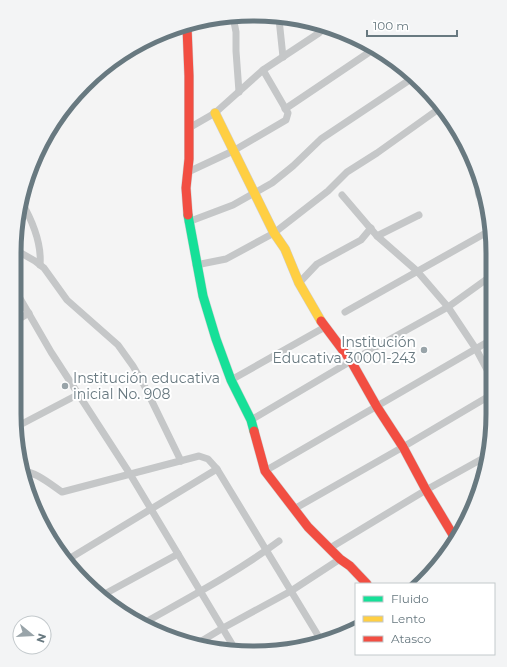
<svg xmlns="http://www.w3.org/2000/svg" width="507" height="667" font-family="Montserrat,sans-serif">
<rect width="100%" height="100%" fill="#f4f4f4"/>
<g fill="none" stroke-linecap="round" stroke-linejoin="round">
<!-- fast casing -->
<g stroke="#cfd0d1" stroke-width="10">
<g id="fast">
<path d="M188,215L203,296L216,339L231,380L251,420L254,431"/>
<path d="M337,637L356,626"/>
</g>
</g>
<!-- slow casing -->
<g stroke="#cfd0d1" stroke-width="10">
<path id="slow" d="M215,113L274,233L285,249L299,283L321,321"/>
</g>
<!-- jam casing -->
<g stroke="#cfd0d1" stroke-width="10">
<g id="jam">
<path d="M187,27L189,76V159L186,188L188,215"/>
<path d="M321,321L351,361L377,407L403,447L426,490L456,540"/>
<path d="M254,431L265,471L308,527L340,559L350,566L367,584"/>
</g>
</g>
<!-- street -->
<g stroke="#c5c7c8" stroke-width="7">
<path d="M229,19L234,22L236,32V51L239,92"/>
<path d="M279,19L283,57"/>
<path d="M199,22L210,19"/>
<path d="M285,109L374,49"/>
<path d="M189,128L215,113L263,70L319,33L324,28"/>
<path d="M188,172L233,151L286,120L288,113L263,70"/>
<path d="M482,182C473,193 482,200 488,210"/>
<path d="M342,195L377,236L417,271L448,307L476,349L491,377"/>
<path d="M21,201C32,220 42,242 40,265"/>
<path d="M188,222L233,205L272,183L293,166L321,139L411,79"/>
<path d="M377,236L419,215"/>
<path d="M14,249L35,261L44,268L67,300L118,345L133,366L144,385L181,461"/>
<path d="M196,265L226,259L274,233L328,191L347,172L377,153L440,108"/>
<path d="M299,283L317,264L361,240L371,228"/>
<path d="M14,288L51,352L130,474L235,649"/>
<path d="M345,312L491,230"/>
<path d="M14,322L29,313"/>
<path d="M231,380L325,327"/>
<path d="M251,420L351,361L448,307L491,276"/>
<path d="M16,427L79,394"/>
<path d="M265,471L491,340"/>
<path d="M22,472C33,469 53,486 62,492L199,456L208,459L217,469L322,642"/>
<path d="M294,509L403,447L491,395"/>
<path d="M330,548L426,490L489,455"/>
<path d="M67,560L217,469"/>
<path d="M101,596L178,554"/>
<path d="M142,624C188,598 236,573 279,541"/>
<path d="M195,645L223,628L291,591L340,559"/>
</g>
<!-- fast -->
<use href="#fast" stroke="#16e098" stroke-width="9"/>
<!-- slow -->
<use href="#slow" stroke="#ffcf43" stroke-width="9"/>
<!-- jam -->
<use href="#jam" stroke="#f24e42" stroke-width="9"/>
</g>
<!-- markers -->
<g fill="#99a4a9" stroke="#fff" stroke-width="1.5">
<circle cx="424" cy="350" r="4"/>
<circle cx="65" cy="386" r="4"/>
</g>
<g text-anchor="middle" dominant-baseline="central" stroke-width="4" stroke-linejoin="round" paint-order="stroke">
<!-- poi labels -->
<g font-size="14" fill="#687980" stroke="#fff" text-anchor="end">
<text x="416" y="342">Institución<tspan x="416" dy="16">Educativa 30001-243</tspan></text>
<text x="73" y="378" text-anchor="start">Institución educativa<tspan x="73" dy="16">inicial No. 908</tspan></text>
</g>
</g>
<!-- crop -->
<path d="M0 0H507V667H0ZM253 21H254A232 232 0 0 1 486 253V414A232 232 0 0 1 254 646H253A232 232 0 0 1 21 414V253A232 232 0 0 1 253 21Z" fill="#f3f4f5" fill-rule="evenodd"/>
<path fill="none" stroke="#687980" stroke-width="5" d="M253 21H254A232 232 0 0 1 486 253V414A232 232 0 0 1 254 646H253A232 232 0 0 1 21 414V253A232 232 0 0 1 253 21Z"/>
<!-- legend -->
<rect x="355" y="583" width="140" height="72" fill="#ffffff" stroke="#c3c9cc"/>
<rect x="363" y="596" width="20" height="6" fill="#16e098" stroke="#c3c9cc"/>
<text x="391" y="603" font-size="12" fill="#687980">Fluido</text>
<rect x="363" y="616" width="20" height="6" fill="#ffcf43" stroke="#c3c9cc"/>
<text x="391" y="623" font-size="12" fill="#687980">Lento</text>
<rect x="363" y="636" width="20" height="6" fill="#f24e42" stroke="#c3c9cc"/>
<text x="391" y="643" font-size="12" fill="#687980">Atasco</text>
<!-- north arrow -->
<g transform="translate(32 635) rotate(108)"><circle r="19" fill="#ffffff" stroke="#c3c9cc"/>
<path d="M0-3L7 15L0 10L-7 15Z" fill="#99a4a9"/>
<text y="-6" font-size="11" font-weight="bold" text-anchor="middle" fill="#687980">N</text>
</g>
<!-- scale -->
<path d="M367 30v6h90v-6" fill="none" stroke="#687980" stroke-width="2"/>
<text x="373" y="30" font-size="12" fill="#687980" stroke="#ffffff" stroke-width="3" paint-order="stroke">100 m</text>
</svg>
